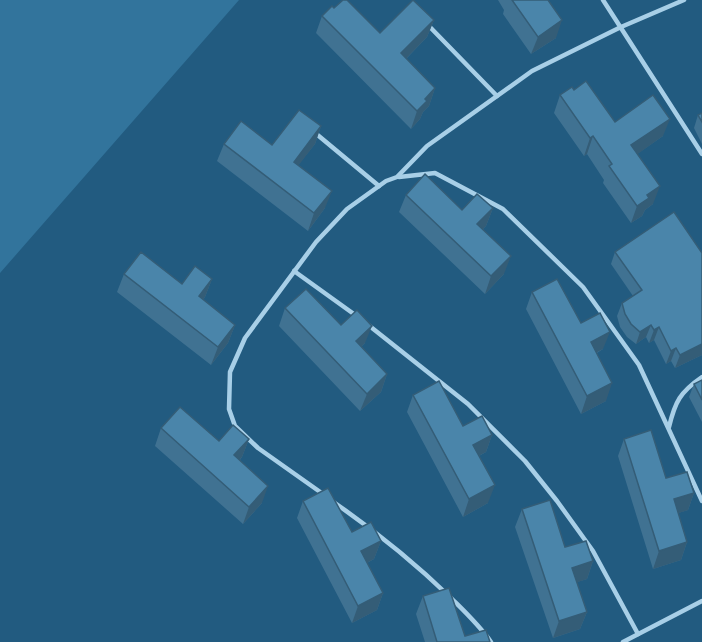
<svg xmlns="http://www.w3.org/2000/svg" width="702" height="642" font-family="Signika,sans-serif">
<rect width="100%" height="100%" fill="#225b80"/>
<!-- green -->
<path fill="#32749c" d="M0,0H239L0,273Z"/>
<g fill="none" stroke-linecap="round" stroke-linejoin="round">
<!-- service -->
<g stroke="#a8cfe7" stroke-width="4.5">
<path d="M603,0L702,154"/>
<path d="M428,25L497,96"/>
<path d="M314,132L379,186"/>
<path d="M399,177L435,173L503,209L583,287L639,365L702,501"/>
<path d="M294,271L358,317"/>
<path d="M367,324L468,404L525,461L557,501L593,551L638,634"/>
<path d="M669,427C675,402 680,392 702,377"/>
<path d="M323,494L258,448L235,426L229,409L230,372L245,338L316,242L347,209L386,181L397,177L427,146L532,71L621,27L684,0"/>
<path d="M332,501C374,530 414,562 451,598C465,612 479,625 491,642"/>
<path d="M623,642L702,601"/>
</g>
</g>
<!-- wall -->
<g fill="#407292">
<path d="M498,0H548L556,38L531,54L503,14L504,10Z"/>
<path d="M334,8L380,33L434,20L427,37L406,59L435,88L429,106L423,112L420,119L411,129L316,33L322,16Z"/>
<path d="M574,90L615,122L663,136L637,154L653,204L645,210L642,216L631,223L603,183L604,180L587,154L584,156L554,113L560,95Z"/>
<path d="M702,113V144L694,128L698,115Z"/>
<path d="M321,126L315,144L298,165L325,208L308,231L217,161L224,144L272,145Z"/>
<path d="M406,195L462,210L493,208L486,226L483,229L504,274L485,294L399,212Z"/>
<path d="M615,252L702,253V355L675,368L671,361L666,364L654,340L649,343L646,337L636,344L627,337L620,327L617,316L622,303L633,296L611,264Z"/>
<path d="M124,274L182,284L212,279L205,297L203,300L235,325L228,343L211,365L117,292Z"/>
<path d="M532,292L581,323L603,349L597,353L606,401L581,414L526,309Z"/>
<path d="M285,308L341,325L365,343L361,347L387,374L381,392L360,411L279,326Z"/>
<path d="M702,380V422L689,397L694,384Z"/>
<path d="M413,395L463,426L492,435L486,452L479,456L488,503L463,517L407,412Z"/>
<path d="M161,428L219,441L249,439L242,457L240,460L262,503L243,524L155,446Z"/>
<path d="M624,439L666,478L694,493L688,510L678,513L687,542L681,560L653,569L618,456Z"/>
<path d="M303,501L352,532L381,541L374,559L367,563L383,593L377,610L352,623L297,518Z"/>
<path d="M522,509L565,547L593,561L587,579L577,582L587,612L580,629L553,638L515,527Z"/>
<path d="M423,596L465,636L490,642H425L416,614Z"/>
</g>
<!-- shaded-wall -->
<g fill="#345d77">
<path d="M434,20L427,37L394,71L401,53Z"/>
<path d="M562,20L556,38L531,54L538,37Z"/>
<path d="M435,88L429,106L423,112L420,119L411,129L417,111L425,99Z"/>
<path d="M670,119L663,136L625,163L631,145Z"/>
<path d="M321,126L315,144L288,179L294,162Z"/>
<path d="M593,136L587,154L584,156L590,138Z"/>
<path d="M660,186L653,204L645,210L642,216L631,223L637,206L647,195Z"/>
<path d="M332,191L325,208L308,231L314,213Z"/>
<path d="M493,208L486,226L471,242L477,224Z"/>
<path d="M511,256L504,274L485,294L491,276Z"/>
<path d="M212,279L205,297L192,314L199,296Z"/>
<path d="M235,325L228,343L211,365L218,347Z"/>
<path d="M651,325L646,337L636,344L640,332Z"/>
<path d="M372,326L365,343L349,359L356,341Z"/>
<path d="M659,327L654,340L649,343L654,330Z"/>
<path d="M610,332L603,349L584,359L591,342Z"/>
<path d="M702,344V355L675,368L680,355Z"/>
<path d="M676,348L671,361L666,364L671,351Z"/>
<path d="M387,374L381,392L360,411L367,394Z"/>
<path d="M612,383L606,401L581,414L587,396Z"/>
<path d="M492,435L486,452L467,462L473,445Z"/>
<path d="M249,439L242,457L228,473L234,455Z"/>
<path d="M495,485L488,503L463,517L469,499Z"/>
<path d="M268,486L262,503L243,524L249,507Z"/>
<path d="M694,493L688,510L667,517L674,499Z"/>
<path d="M381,541L374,559L355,569L361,551Z"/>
<path d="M687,542L681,560L653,569L659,551Z"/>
<path d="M593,561L587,579L566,586L572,568Z"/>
<path d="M383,593L377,610L352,623L358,606Z"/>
<path d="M587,612L580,629L553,638L559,621Z"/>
</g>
<!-- building -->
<g fill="#4a85aa" stroke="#345d77" stroke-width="1.5">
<path d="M343,0H347L380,33L413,0L434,20L401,53L435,88L425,99L427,101L417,111L322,16L332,6L334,8Z"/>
<path d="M512,0H548L562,20L538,37Z"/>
<path d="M586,81L615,122L653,95L670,119L631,145L660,186L647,195L649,198L637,206L609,166L612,164L593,136L590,138L560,95L572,87L574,90Z"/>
<path d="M299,110L321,126L294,162L332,191L314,213L224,144L241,121L272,145Z"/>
<path d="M702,113V122L698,115Z"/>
<path d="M425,174L462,210L477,194L493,208L477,224L511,256L491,276L406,195Z"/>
<path d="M674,212L702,253V344L680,355L676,348L671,351L659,327L654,330L651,325L640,332L631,324L625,314L622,303L642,290L615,252Z"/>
<path d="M141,252L182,284L195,266L212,279L199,296L235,325L218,347L124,274Z"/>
<path d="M557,279L581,323L600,313L610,332L591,342L612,383L587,396L532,292Z"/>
<path d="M306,289L341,325L357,310L372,326L356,341L387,374L367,394L285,308Z"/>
<path d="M702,380V400L694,384Z"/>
<path d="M439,381L463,426L482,416L492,435L473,445L495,485L469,499L413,395Z"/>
<path d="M180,407L219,441L233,425L249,439L234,455L268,486L249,507L161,428Z"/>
<path d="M651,430L666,478L687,472L694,493L674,499L687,542L659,551L624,439Z"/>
<path d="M328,488L352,532L371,522L381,541L361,551L383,593L358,606L303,501Z"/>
<path d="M550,500L565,547L586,541L593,561L572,568L587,612L559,621L522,509Z"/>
<path d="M449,588L465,636L486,630L490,642H437L423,596Z"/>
</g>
</svg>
